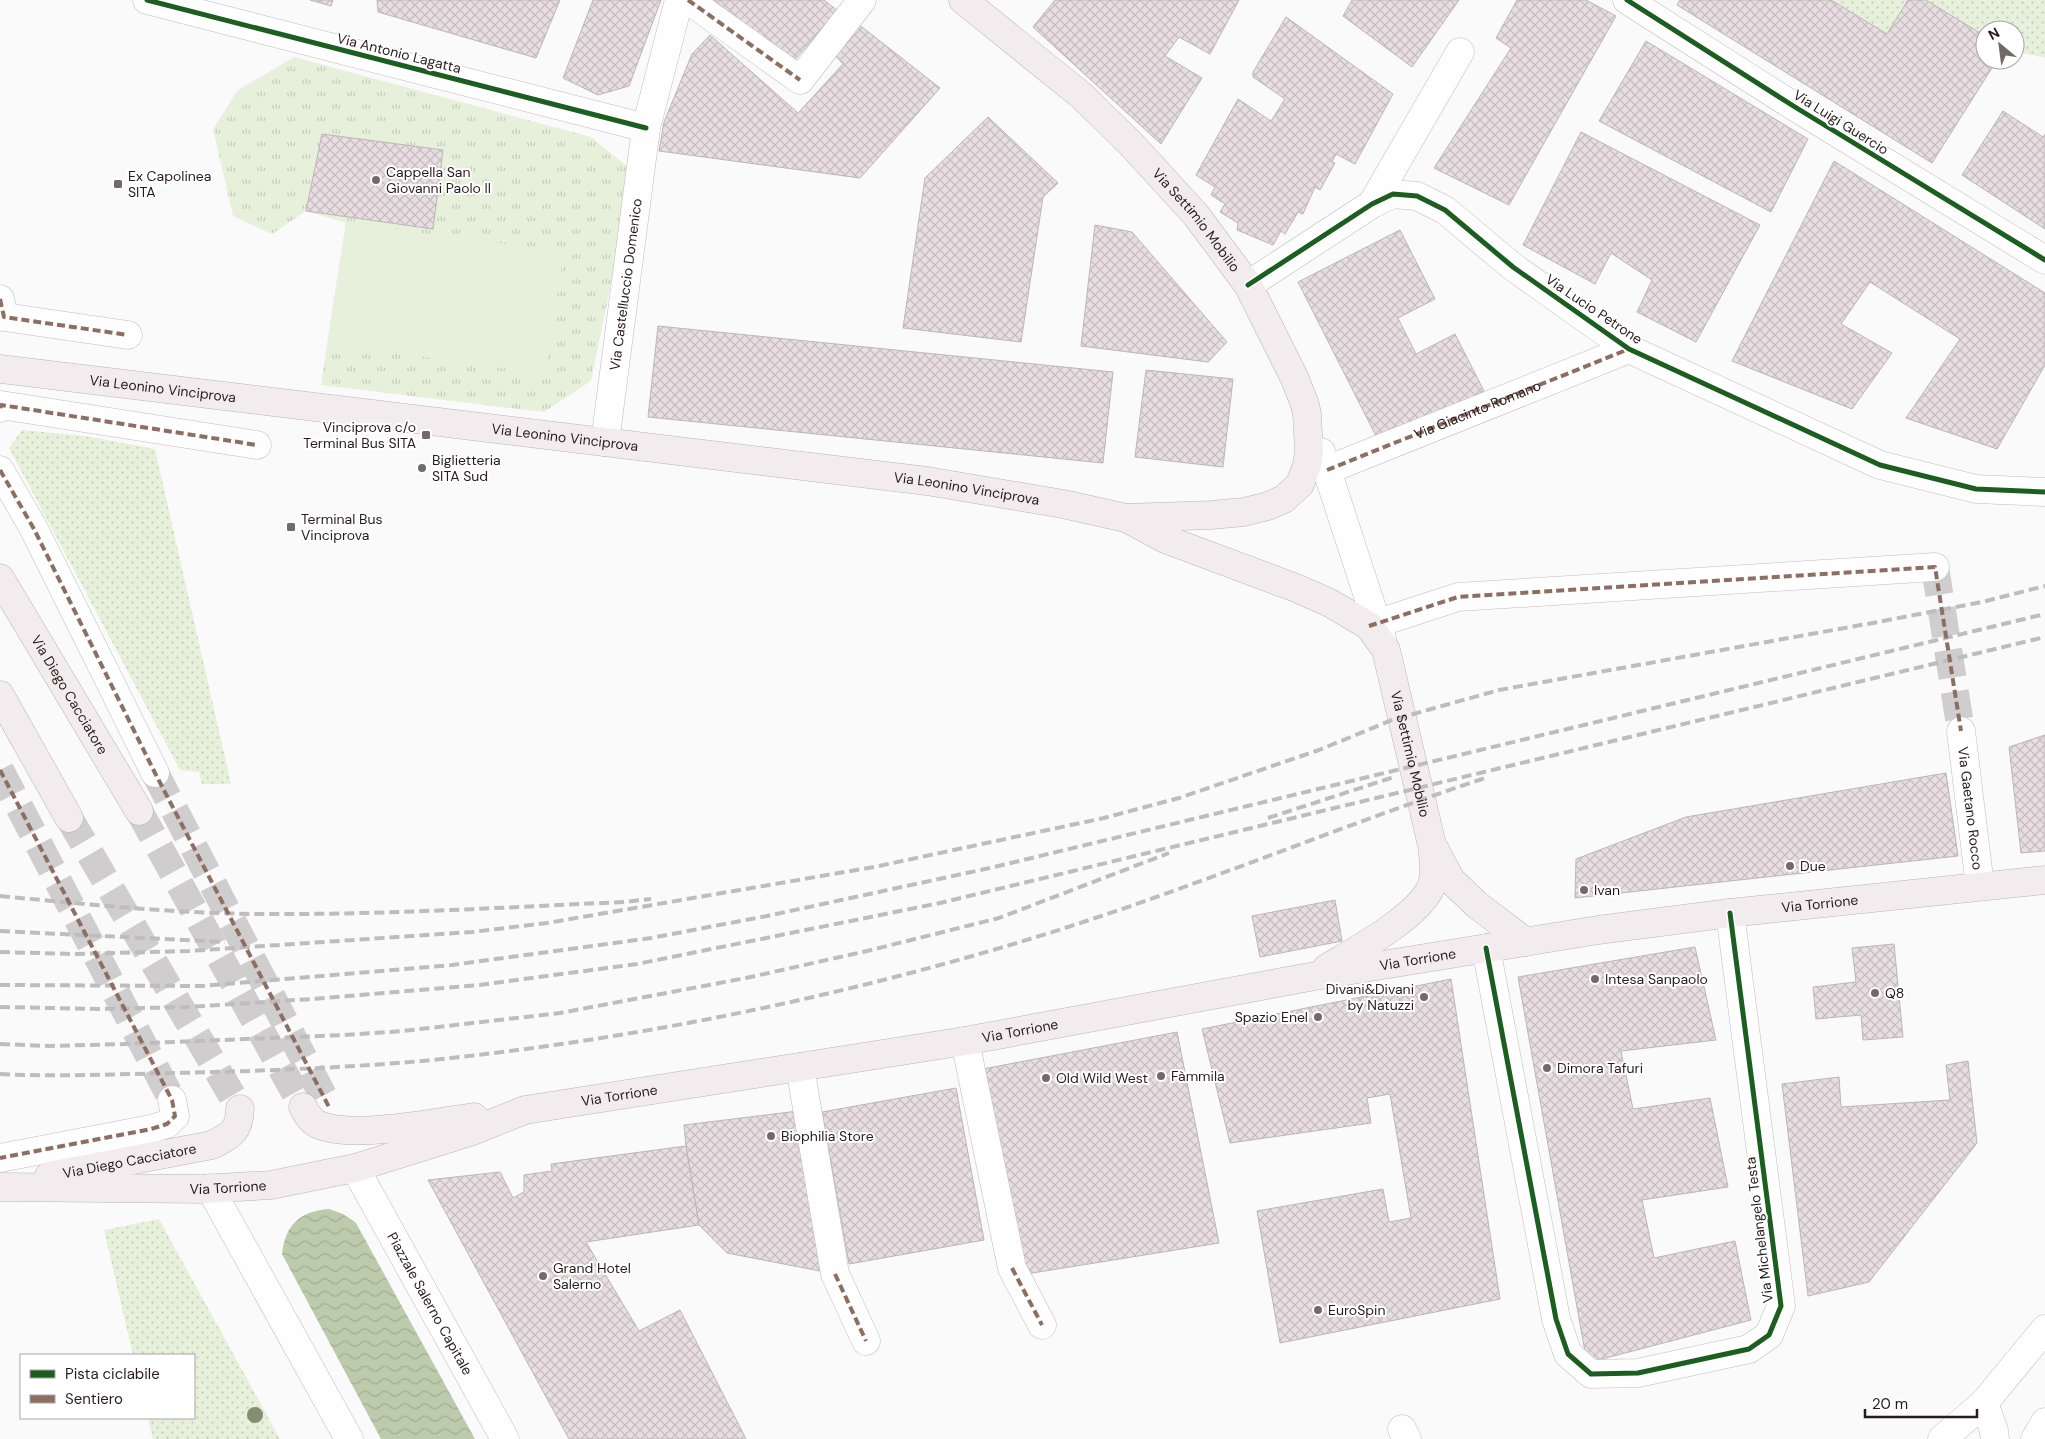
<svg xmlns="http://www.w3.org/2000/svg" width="2045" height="1439" font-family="'DM Sans',sans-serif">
<defs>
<pattern id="grass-dots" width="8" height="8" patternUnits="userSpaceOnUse" patternTransform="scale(1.25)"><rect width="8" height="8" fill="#e6f0db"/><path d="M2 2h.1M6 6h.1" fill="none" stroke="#c5cdbc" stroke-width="1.8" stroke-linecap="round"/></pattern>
<pattern id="park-tufts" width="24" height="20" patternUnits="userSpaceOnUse" patternTransform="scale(1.25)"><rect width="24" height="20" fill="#e6f0db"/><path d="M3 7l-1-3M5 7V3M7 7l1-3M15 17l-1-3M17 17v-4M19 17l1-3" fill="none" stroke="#c5cdbc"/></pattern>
<pattern id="water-waves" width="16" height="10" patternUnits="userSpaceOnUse" patternTransform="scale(1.25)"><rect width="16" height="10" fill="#bccbac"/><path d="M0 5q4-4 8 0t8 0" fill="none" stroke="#a2ae94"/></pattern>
<pattern id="building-cross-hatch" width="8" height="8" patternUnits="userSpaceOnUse" patternTransform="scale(1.25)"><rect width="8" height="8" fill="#e8dde0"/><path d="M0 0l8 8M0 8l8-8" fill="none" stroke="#c7bdc0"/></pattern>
</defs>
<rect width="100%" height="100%" fill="#fafafa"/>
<!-- grass -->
<g fill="url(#grass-dots)">
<path d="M1831,0H1908L1887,34Z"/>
<path d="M1926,0H2045V58L2015,51V30H1985V36Z"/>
<path d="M22,430L85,436L155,449L231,784H202L199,772L180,770L9,448Z"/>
<path d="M159,1219L280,1439H153L148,1418H194V1355H133L104,1230Z"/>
</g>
<!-- park -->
<path fill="url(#park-tufts)" d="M294,57L591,137L634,172L591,381L544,412L321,385L346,223L306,211L272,234L233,216L213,129L238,90Z"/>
<!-- pitch -->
<path fill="#e6f0db" d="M346,223L564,252L545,374L327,343Z"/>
<!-- water -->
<path fill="url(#water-waves)" d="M329,1209L343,1214L356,1223L475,1439H381L282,1254C285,1225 300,1211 329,1209Z"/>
<!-- building -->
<g fill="url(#building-cross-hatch)" stroke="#bcb6b7">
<path d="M310,0H333L331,6Z"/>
<path d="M377,0H560L536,58L378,12Z"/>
<path d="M593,0H661L629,86L598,95L563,78Z"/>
<path d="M714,0H824L838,11L791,64Z"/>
<path d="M1055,0H1239L1210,54L1179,37L1165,56L1202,78L1161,144L1033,27Z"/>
<path d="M1352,0H1459L1412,67L1343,16Z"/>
<path d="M1517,0H1586L1616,16L1509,205L1434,168L1511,48L1496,38Z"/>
<path d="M1680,0H1831L1887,34L1908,0H1926L1985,36V60H1997L1932,163L1677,5Z"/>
<path d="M1286,17L1393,94L1355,164L1336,154L1332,162L1335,163L1320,190L1315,187L1303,214L1298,212L1285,234L1281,231L1273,245L1237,230L1238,223L1220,212L1225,204L1211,195L1215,187L1196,175L1238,99L1271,121L1285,99L1253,77V72Z"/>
<path d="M857,23L940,88L860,178L659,151L664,122L692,54L710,35L798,113L843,64L833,53Z"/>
<path d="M1646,41L1808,139L1771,212L1599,121Z"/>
<path d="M2003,111L2043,137L2045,134V229L1962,175Z"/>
<path d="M988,117L1058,183L1043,197L1021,342L903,328L925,178Z"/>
<path d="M1581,132L1760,225L1696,342L1637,312L1652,280L1611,253L1595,284L1523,245Z"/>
<path d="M322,134L443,150L433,229L306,211Z"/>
<path d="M1834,161L2045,293V365L1997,449L1906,418L1960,339L1870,282L1841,324L1892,353L1852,409L1732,361Z"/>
<path d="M1095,225L1132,232L1227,342L1208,362L1081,346Z"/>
<path d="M1400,230L1435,299L1398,318L1416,354L1455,334L1484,391L1380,444L1298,282Z"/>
<path d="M658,326L1113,372L1103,463L648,417Z"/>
<path d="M1146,370L1233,379L1223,467L1135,457Z"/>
<path d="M2045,735V851L2021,853L2009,747Z"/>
<path d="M1946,773L1958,856L1575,898L1576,859L1686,817Z"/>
<path d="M1335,900L1342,941L1260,957L1252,916Z"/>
<path d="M1894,944L1903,1037L1863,1040L1861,1015L1816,1019L1813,987L1856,982L1852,948Z"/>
<path d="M1695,947L1716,1040L1621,1051L1633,1109L1710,1098L1728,1187L1642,1200L1654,1258L1735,1241L1751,1320L1587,1363L1518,977Z"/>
<path d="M1451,979L1500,1299L1280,1343L1257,1211L1383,1189L1389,1222L1411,1218L1390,1094L1367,1098L1371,1123L1230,1143L1202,1029Z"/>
<path d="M1177,1032L1219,1243L1020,1275L983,1069Z"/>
<path d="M1968,1061L1977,1143L1869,1282L1808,1296L1782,1084L1839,1077L1841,1107L1950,1100L1946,1065Z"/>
<path d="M956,1088L984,1240L849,1264L822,1112Z"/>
<path d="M798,1111L825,1272L727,1253L699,1225L686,1146L684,1125Z"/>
<path d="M686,1146L699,1225L586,1242L639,1331L680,1310L746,1439H569L428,1180L500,1172L513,1198L524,1192V1175L552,1171L551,1164Z"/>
</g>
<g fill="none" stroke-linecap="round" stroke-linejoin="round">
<!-- minor-tunnel -->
<g stroke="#d0cdce" stroke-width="28" stroke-dasharray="28 14" stroke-linecap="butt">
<path d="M1935,567L1961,731"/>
<path d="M0,770L172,1100"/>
<path d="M155,773L329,1107"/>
</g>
<!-- major-tunnel -->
<g stroke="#d0cdce" stroke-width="28" stroke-dasharray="28 14" stroke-linecap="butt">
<path d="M139,811L303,1107"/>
<path d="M69,818L240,1109"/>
</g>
<!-- minor casing -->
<g stroke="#c2bbbc" stroke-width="29">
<g id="minor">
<path d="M147,0L646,128"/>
<path d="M688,0L800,80L862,0"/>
<path d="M1627,0L1795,107L2045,260"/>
<path d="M1372,204L1460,52"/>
<path d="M1248,285L1372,204L1393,194L1417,196L1445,210L1513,267L1629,349L1880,465L1976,489L2045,492"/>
<path d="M0,299L4,317L128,335"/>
<path d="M0,408L1,405L257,445"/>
<path id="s1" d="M605,442L646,128L679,0"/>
<path d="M1321,452L1382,639"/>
<path d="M0,470L34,529L155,773"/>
<path d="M1327,470L1629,349"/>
<path d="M1369,626L1458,597L1935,567"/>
<path id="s2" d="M1961,731L1980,886"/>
<path d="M1486,948L1556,1319L1568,1354L1591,1374L1638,1373L1749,1349L1769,1335L1781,1306L1730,913"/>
<path d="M965,1041L1012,1268L1042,1325"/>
<path d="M800,1067L835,1274L866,1341"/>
<path d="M0,1158L151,1129L167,1124L175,1116L172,1100"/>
<path id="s3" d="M355,1168L505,1439"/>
<path d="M210,1188L349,1439"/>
<path d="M1984,1403L1994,1431L1995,1439"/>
<path d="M1402,1429L1407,1439"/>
<path d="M1942,1439L1984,1403L2045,1329"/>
<path d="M2035,1439L2045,1422"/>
</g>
</g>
<!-- major casing -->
<g stroke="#bdb2b5" stroke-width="29">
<g id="major">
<path id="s4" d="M963,0L1082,96L1131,144L1196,215L1248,285L1295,379L1305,405L1307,414L1309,452L1307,465L1300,484L1284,499L1268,506L1244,512L1211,515L1126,518"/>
<path id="s5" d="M0,369L927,481L1063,504L1126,518L1165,539L1296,588L1330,603L1369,626L1386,650L1432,845C1433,858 1437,874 1431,887C1418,917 1355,951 1327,968"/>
<path id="s6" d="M0,578L139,811"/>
<path d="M0,695L69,818"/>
<path d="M1434,848L1451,880L1477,905L1526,942"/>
<path d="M303,1107C306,1113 311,1121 317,1124C349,1140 438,1122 474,1117"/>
<path id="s7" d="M49,1176L212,1145C231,1135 239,1132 240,1109"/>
<path id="s8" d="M0,1187L201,1189L271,1185L355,1168L470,1132L525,1110L965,1041L1315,976L1598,930L1730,913L2045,880"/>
</g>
</g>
<!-- minor -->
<use href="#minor" stroke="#fefefe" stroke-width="28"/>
<!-- major -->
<use href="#major" stroke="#f2ecee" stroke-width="28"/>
<!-- rail -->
<g stroke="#bebdbd" stroke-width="4" stroke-dasharray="10 5" stroke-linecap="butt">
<path d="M1268,818L1394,777"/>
<path d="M0,896C94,905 189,915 284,914C397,914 511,907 624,902L651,899"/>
<path d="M0,931L225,942"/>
<path d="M0,952L74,954L189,951L472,932L547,923L874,867L1104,818L1179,798L1319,750L1392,720L1499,690L1878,622L1982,602L2045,586"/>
<path d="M0,985L202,986L452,965L651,938L767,916L990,868L2045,614"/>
<path d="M0,1007L99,1009L188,1007L312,999L479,985L637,964L940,903L2045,637"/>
<path d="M0,1044L49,1046L125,1044L344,1035L403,1031L560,1013L746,978L867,951L999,918L1169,853"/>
<path d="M0,1074C59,1077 118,1074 177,1073C259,1071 341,1068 422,1061C634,1040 844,997 1046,934C1196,887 1340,826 1488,777"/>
</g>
<!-- quiet -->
<g stroke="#8d6e63" stroke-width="4" stroke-dasharray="8 4" stroke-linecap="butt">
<path d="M688,0L800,80"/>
<path d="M0,299L4,317L128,335"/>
<path d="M0,408L1,405L257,445"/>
<path d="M0,470L34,529L155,773L329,1107"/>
<path id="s9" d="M1327,470L1629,349"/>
<path d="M1369,626L1458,597L1935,567L1961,731"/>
<path d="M0,770L172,1100L175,1116L167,1124L151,1129L0,1158"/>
<path d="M1012,1268L1042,1325"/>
<path d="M835,1274L866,1341"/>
</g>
<!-- cycleway casing -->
<g stroke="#fff" stroke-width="8">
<g id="cycleway">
<path d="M147,0L646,128"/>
<path d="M1627,0L1795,107L2045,260"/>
<path d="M1248,285L1372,204L1393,194L1417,196L1445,210L1513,267L1629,349L1880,465L1976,489L2045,492"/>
<path d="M1486,948L1556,1319L1568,1354L1591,1374L1638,1373L1749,1349L1769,1335L1781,1306L1730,913"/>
</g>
</g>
<!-- cycleway -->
<use href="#cycleway" stroke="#1b5e20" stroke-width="5"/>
</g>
<!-- trees -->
<circle fill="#848e73" cx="255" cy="1415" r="8"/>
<!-- markers -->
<g fill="#72696a" stroke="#fff" stroke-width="2">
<circle cx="376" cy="180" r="5"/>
<rect x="113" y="179" width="10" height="10" rx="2.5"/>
<rect x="421" y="430" width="10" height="10" rx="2.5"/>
<circle cx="422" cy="468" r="5"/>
<rect x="286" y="522" width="10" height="10" rx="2.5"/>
<circle cx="1790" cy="866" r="5"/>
<circle cx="1584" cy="890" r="5"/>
<circle cx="1595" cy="979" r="5"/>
<circle cx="1875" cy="993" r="5"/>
<circle cx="1424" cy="997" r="5"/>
<circle cx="1318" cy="1017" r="5"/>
<circle cx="1547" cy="1068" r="5"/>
<circle cx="1161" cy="1076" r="5"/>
<circle cx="1046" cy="1078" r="5"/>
<circle cx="771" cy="1136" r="5"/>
<circle cx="543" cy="1276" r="5"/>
<circle cx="1318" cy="1310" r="5"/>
</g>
<g text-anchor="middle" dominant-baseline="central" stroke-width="4" stroke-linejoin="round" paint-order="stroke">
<!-- street labels -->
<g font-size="14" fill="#281b1d" stroke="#fff">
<text transform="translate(399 53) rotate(14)">Via Antonio Lagatta</text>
<text transform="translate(1841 122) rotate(32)">Via Luigi Guercio</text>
<text stroke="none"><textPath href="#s4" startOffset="322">Via Settimio Mobilio</textPath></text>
<text stroke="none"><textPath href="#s1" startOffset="159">Via Castelluccio Domenico</textPath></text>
<text transform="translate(1594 309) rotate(34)">Via Lucio Petrone</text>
<text stroke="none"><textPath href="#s5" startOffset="164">Via Leonino Vinciprova</textPath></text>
<text stroke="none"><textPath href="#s9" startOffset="162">Via Giacinto Romano</textPath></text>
<text stroke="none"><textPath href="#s5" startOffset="569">Via Leonino Vinciprova</textPath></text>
<text stroke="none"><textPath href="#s5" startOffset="974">Via Leonino Vinciprova</textPath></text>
<text stroke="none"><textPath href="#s6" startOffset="136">Via Diego Cacciatore</textPath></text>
<text stroke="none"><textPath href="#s5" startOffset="1539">Via Settimio Mobilio</textPath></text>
<text stroke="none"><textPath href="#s2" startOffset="78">Via Gaetano Rocco</textPath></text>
<text stroke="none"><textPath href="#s8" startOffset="1848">Via Torrione</textPath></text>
<text stroke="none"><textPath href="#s8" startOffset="1442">Via Torrione</textPath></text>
<text stroke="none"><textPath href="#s8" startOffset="1038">Via Torrione</textPath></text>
<text stroke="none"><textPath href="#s8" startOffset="632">Via Torrione</textPath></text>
<text stroke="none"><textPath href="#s7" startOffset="82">Via Diego Cacciatore</textPath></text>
<text stroke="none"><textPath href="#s8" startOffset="228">Via Torrione</textPath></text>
<text transform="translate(1759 1230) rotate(-97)">Via Michelangelo Testa</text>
<text stroke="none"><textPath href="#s3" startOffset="155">Piazzale Salerno Capitale</textPath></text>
</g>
<!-- poi labels -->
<g font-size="14" fill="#281b1d" stroke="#fff" text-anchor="start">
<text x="386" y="172">Cappella San<tspan x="386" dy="16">Giovanni Paolo II</tspan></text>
<text x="128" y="176">Ex Capolinea<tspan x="128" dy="16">SITA</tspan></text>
<text x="416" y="427" text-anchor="end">Vinciprova c/o<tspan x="416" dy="16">Terminal Bus SITA</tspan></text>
<text x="432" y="460">Biglietteria<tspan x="432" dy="16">SITA Sud</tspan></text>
<text x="301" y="519">Terminal Bus<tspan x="301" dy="16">Vinciprova</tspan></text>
<text x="1800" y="866">Due</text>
<text x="1594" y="890">Ivan</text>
<text x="1605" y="979">Intesa Sanpaolo</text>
<text x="1414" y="989" text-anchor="end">Divani&amp;Divani<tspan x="1414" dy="16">by Natuzzi</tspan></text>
<text x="1885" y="993">Q8</text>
<text x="1308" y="1017" text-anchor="end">Spazio Enel</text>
<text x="1557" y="1068">Dimora Tafuri</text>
<text x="1171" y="1076">Fàmmila</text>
<text x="1056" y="1078">Old Wild West</text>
<text x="781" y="1136">Biophilia Store</text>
<text x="553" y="1268">Grand Hotel<tspan x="553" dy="16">Salerno</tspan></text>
<text x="1328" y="1310">EuroSpin</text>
</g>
</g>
<!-- legend -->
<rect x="20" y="1354" width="175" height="65" fill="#ffffff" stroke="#a9a4a5"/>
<rect x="30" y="1370" width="25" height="8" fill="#1b5e20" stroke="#a9a4a5"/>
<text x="65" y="1379" font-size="15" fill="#281b1d">Pista ciclabile</text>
<rect x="30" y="1395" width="25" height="8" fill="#8d6e63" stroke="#a9a4a5"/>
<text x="65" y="1404" font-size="15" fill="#281b1d">Sentiero</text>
<!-- north arrow -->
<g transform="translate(2000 45) rotate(331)"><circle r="24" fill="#ffffff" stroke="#a9a4a5"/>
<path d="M0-4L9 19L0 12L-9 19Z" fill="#72696a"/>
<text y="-8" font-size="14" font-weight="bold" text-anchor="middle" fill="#281b1d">N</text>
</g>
<!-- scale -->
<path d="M1865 1409v8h112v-8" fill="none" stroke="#281b1d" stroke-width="2.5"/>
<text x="1872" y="1409" font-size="15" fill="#281b1d" stroke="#ffffff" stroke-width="4" paint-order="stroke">20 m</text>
</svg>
